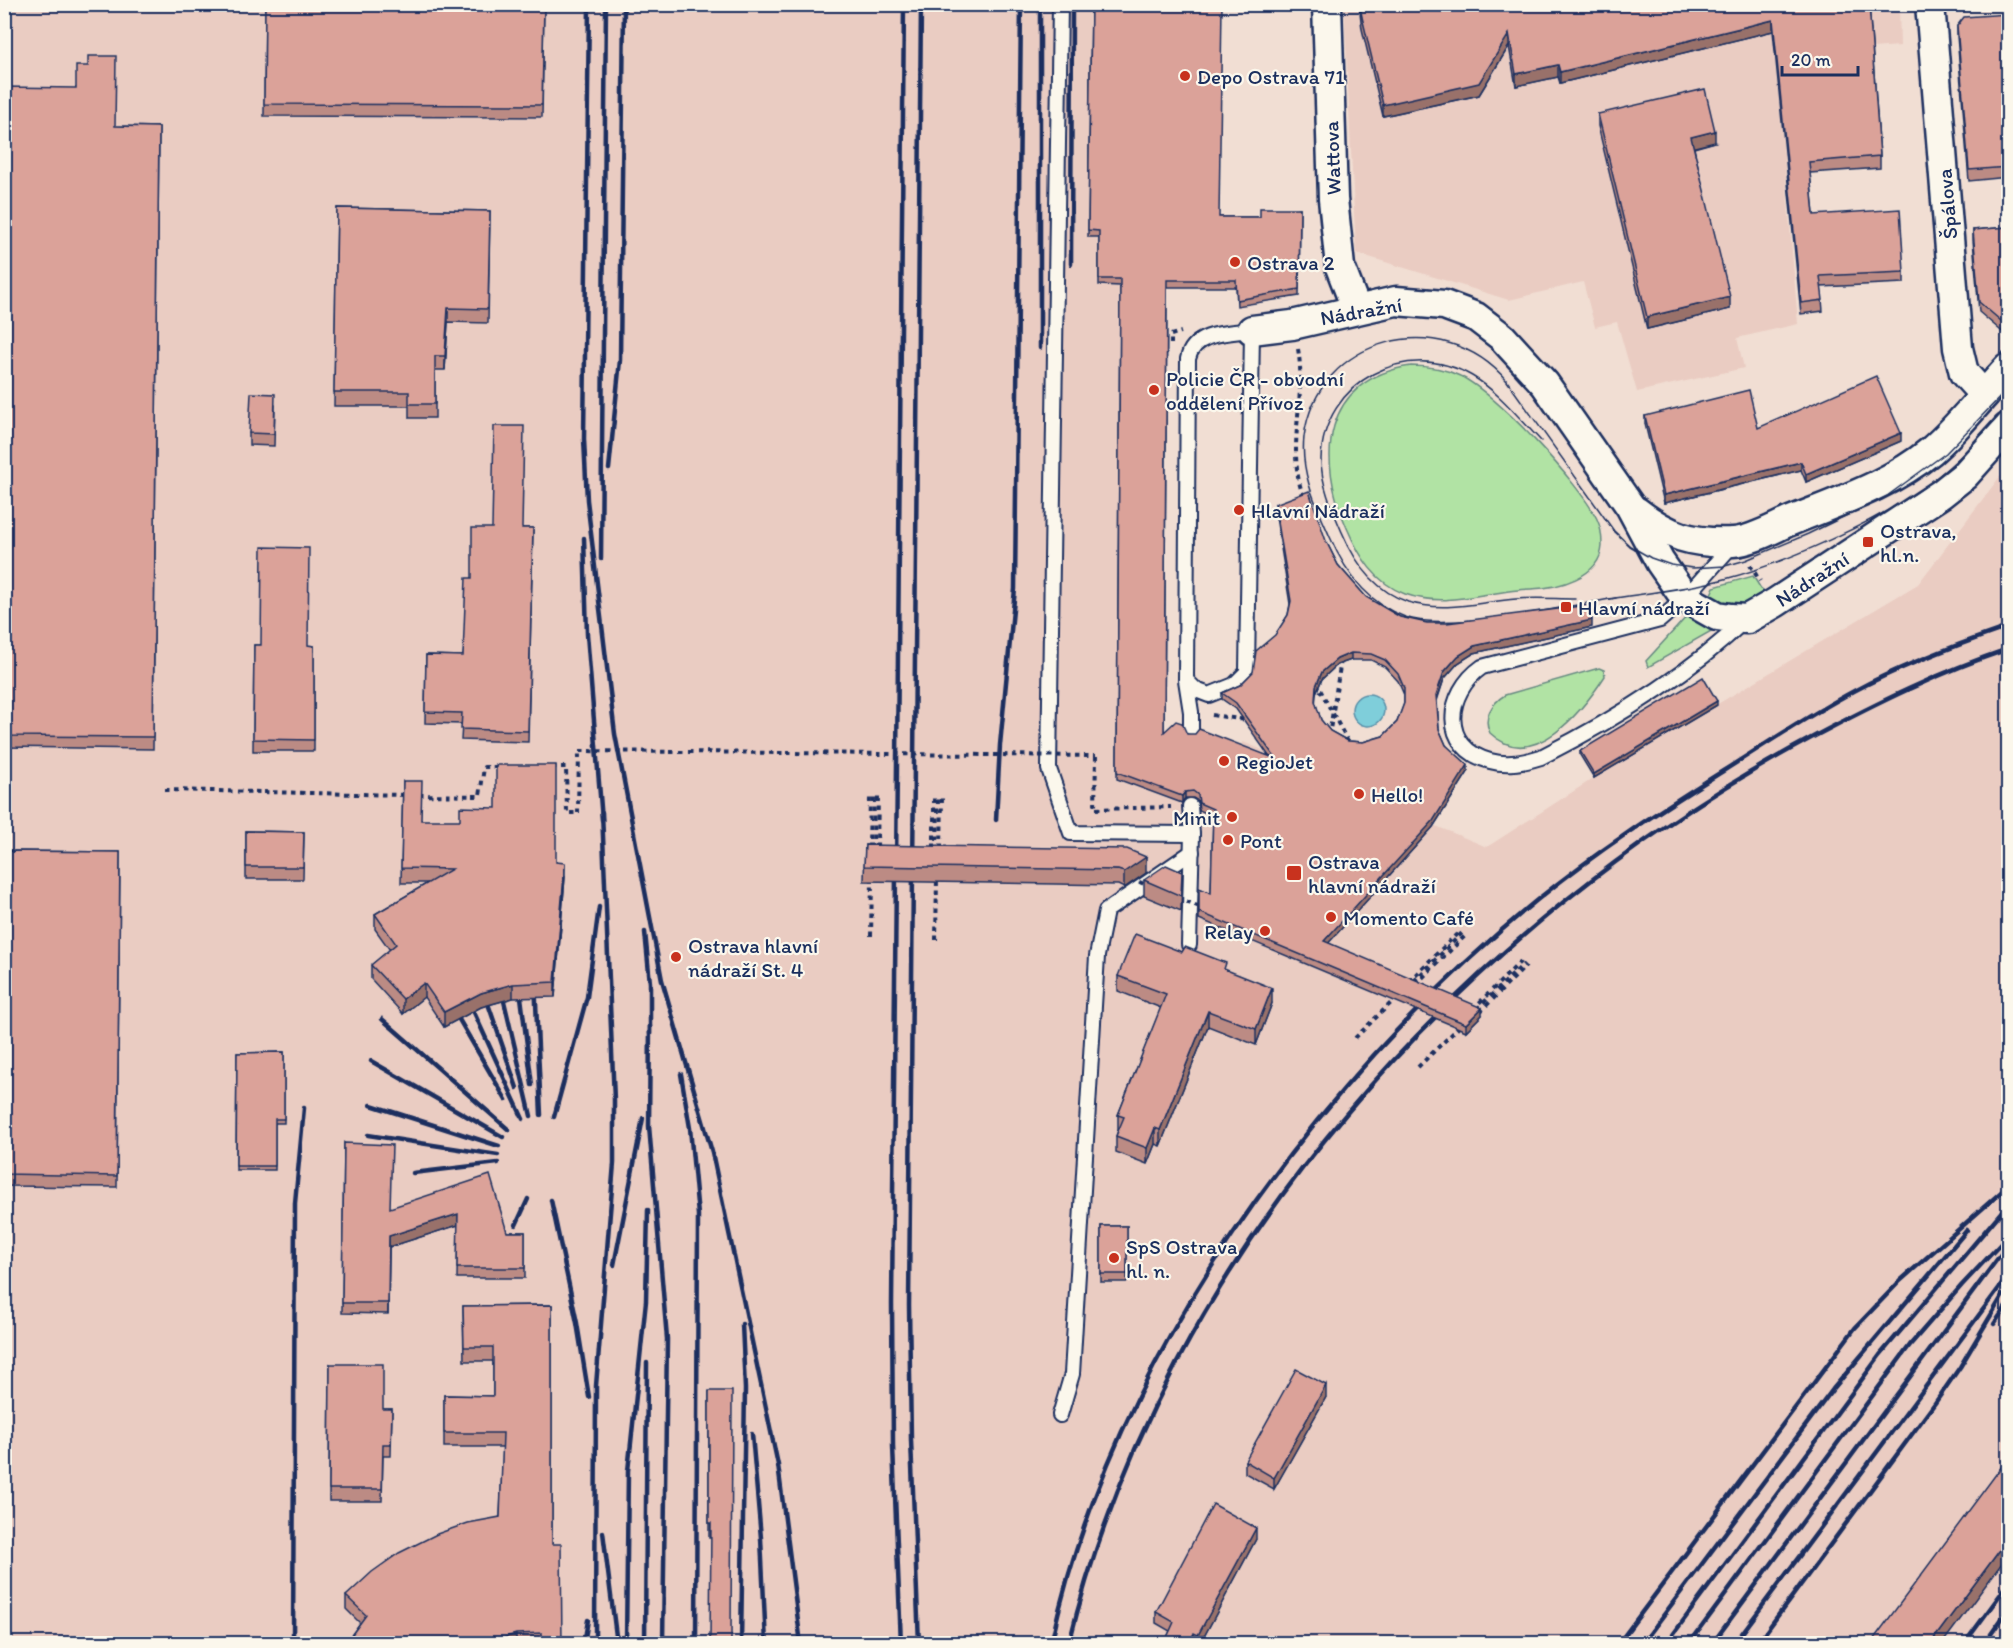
<svg xmlns="http://www.w3.org/2000/svg" width="2013" height="1648" font-family="Itim,sans-serif">
<rect width="100%" height="100%" fill="#f1ded3"/>
<filter id="ink" filterUnits="userSpaceOnUse"><feTurbulence type="fractalNoise" baseFrequency=".0167" numOctaves="2"/><feDisplacementMap in="SourceGraphic" scale="12" xChannelSelector="R" yChannelSelector="G"/><feConvolveMatrix kernelMatrix="1 2 1 2 8 2 1 2 1" color-interpolation-filters="sRGB"/></filter>
<g filter="url(#ink)">
<!-- built -->
<g fill="#eaccc2">
<path d="M5,5H1091L1099,214V285L1122,284L1117,771L1119,777L1213,815L1243,742L1410,809L1409,815L1487,847L1594,778L1918,584L2008,466V1643L5,1644Z"/>
<path d="M1344,5H1899L1900,46L1776,55L1798,324L1737,338L1744,368L1637,392L1617,322L1595,327L1583,282L1509,300L1356,253Z"/>
</g>
<!-- green -->
<g fill="#b1e3a4" stroke="#668981" stroke-width="1.5">
<path d="M1411,366C1428,366 1444,368 1460,376C1495,392 1580,484 1597,519C1601,527 1602,537 1602,546C1600,578 1557,588 1531,589C1489,590 1447,609 1405,594C1375,583 1359,556 1347,528C1316,459 1322,379 1411,366Z"/>
<path d="M1753,576L1768,600C1747,609 1730,607 1710,597L1714,587Z"/>
<path d="M1689,614L1715,626L1713,630L1648,667L1646,661Z"/>
<path d="M1599,668L1604,670L1605,676C1583,710 1533,774 1490,733C1482,718 1492,703 1505,695Z"/>
</g>
<!-- water -->
<circle fill="#7fceda" stroke="#578ea8" stroke-width="1.5" cx="1368" cy="710" r="16"/>
<g fill="none" stroke-linecap="round" stroke-linejoin="round">
<!-- service casing -->
<g stroke="#1b2f5e" stroke-width="18">
<g id="service">
<path d="M1060,4L1049,769L1071,833L1192,834"/>
<path d="M1734,543L1685,598L1660,620L1482,667C1445,693 1440,748 1490,761C1508,766 1525,762 1541,757C1612,721 1688,675 1745,620"/>
<path d="M1186,680L1196,690L1209,695L1234,685L1247,672L1252,330C1229,333 1193,332 1188,359L1186,680L1191,712V733"/>
<path d="M1189,945L1192,834L1190,806"/>
<path d="M1060,1415L1072,1374L1097,956L1106,911L1192,852"/>
</g>
</g>
<!-- minor casing -->
<g stroke="#1b2f5e" stroke-width="33">
<g id="minor">
<path d="M1327,4L1333,199L1340,267L1356,308"/>
<path d="M1930,4L1958,348L1964,373L1984,395"/>
<path d="M1252,330L1292,325L1396,301L1444,305L1476,317L1502,337L1545,384L1630,506L1660,562L1685,598L1717,616L1731,618L1747,619L1775,603L1941,494L1965,475L2008,427"/>
<path d="M1636,511C1668,536 1692,544 1733,542C1751,541 1772,529 1788,522C1837,502 1890,485 1931,451C1959,427 1983,395 2008,368"/>
</g>
</g>
<!-- path -->
<g stroke="#1b2f5e" stroke-width="4" stroke-dasharray="4.5 4.5" stroke-linecap="butt">
<path d="M1171,344V335L1181,332"/>
<path d="M1298,349C1307,400 1285,449 1304,498"/>
<path d="M1750,565L1760,581"/>
<path d="M1316,682L1348,742"/>
<path d="M1212,715L1246,720"/>
<path d="M1329,736L1341,660"/>
<path d="M1096,756L1095,809L1171,807"/>
<path d="M552,767H566L567,813H578"/>
<path d="M165,790L406,795"/>
<path d="M419,795L480,796L484,767H500"/>
<path d="M877,847L878,797"/>
<path d="M869,848L870,797"/>
<path d="M873,848L874,797"/>
<path d="M934,848V798"/>
<path d="M941,848L942,798"/>
<path d="M937,849L938,798"/>
<path d="M871,936L872,879"/>
<path d="M936,940L937,877"/>
<path d="M1409,981L1460,931"/>
<path d="M1414,981L1462,933"/>
<path d="M1416,984L1465,936"/>
<path d="M1473,1009L1521,961"/>
<path d="M1477,1009L1524,964"/>
<path d="M1480,1012L1526,966"/>
<path d="M1355,1038L1395,999"/>
<path d="M1418,1067L1461,1025"/>
</g>
<!-- service -->
<use href="#service" stroke="#fbf7ec" stroke-width="14"/>
<!-- minor -->
<use href="#minor" stroke="#fbf7ec" stroke-width="28"/>
<!-- tram -->
<g stroke="#1b2f5e" stroke-width="1.5">
<path d="M1541,441C1520,419 1499,392 1472,376C1407,337 1323,382 1321,459C1321,484 1332,509 1342,532C1355,563 1375,591 1408,602C1444,613 1480,602 1516,599C1536,597 1555,599 1575,599"/>
<path d="M1616,598C1569,606 1446,632 1405,617C1367,603 1345,572 1330,537C1316,505 1300,473 1304,437C1317,336 1443,305 1507,381L1614,531L1630,546L1651,558L1671,565L1693,568L1725,566L1746,560L1808,534L1887,496L1946,453L2008,389"/>
<path d="M1608,599C1647,593 1687,589 1725,579C1783,564 1879,521 1927,485C1958,462 1983,434 2008,406"/>
</g>
<!-- rail -->
<g stroke="#1b2f5e" stroke-width="4.5">
<path d="M589,4L584,439L587,500L615,734L662,980L712,1152L778,1465L801,1644"/>
<path d="M1040,4V348"/>
<path d="M1071,264L1072,4"/>
<path d="M609,469L620,360L624,4"/>
<path d="M584,538L587,634L602,820"/>
<path d="M601,559L606,4"/>
<path d="M996,820L1000,745L1015,589L1021,4"/>
<path d="M645,932L650,983V1034"/>
<path d="M535,980L541,1115"/>
<path d="M519,981L532,1085"/>
<path d="M500,984L531,1116"/>
<path d="M483,989L517,1088"/>
<path d="M466,995L523,1119"/>
<path d="M450,1004L506,1100"/>
<path d="M382,1019L509,1130"/>
<path d="M650,1026L649,1126L667,1339L663,1644"/>
<path d="M371,1061L503,1137"/>
<path d="M681,1074L690,1128L698,1215L696,1644"/>
<path d="M371,1105L499,1146"/>
<path d="M554,1117L587,997L599,907"/>
<path d="M368,1135L498,1155"/>
<path d="M413,1173L498,1163"/>
<path d="M551,1200L577,1323L589,1397"/>
<path d="M516,1225L528,1199"/>
<path d="M614,1265L643,1118"/>
<path d="M1994,1324L2008,1304"/>
<path d="M752,1434L761,1538L766,1644"/>
<path d="M603,1532L617,1644"/>
<path d="M293,1644L295,1203L304,1108"/>
<path d="M584,1644L588,1620"/>
<path d="M595,1644L596,1386L614,1163V1100L602,812"/>
<path d="M626,1644L628,1471L646,1301L648,1210"/>
<path d="M645,1644L647,1363"/>
<path d="M741,1644L745,1389L742,1324"/>
<path d="M901,1644L893,1446L892,1304L904,4"/>
<path d="M919,1644L911,1440L909,1305L921,4"/>
<path d="M1051,1644C1114,1356 1312,1085 1537,900C1596,852 1659,811 1723,771C1766,744 1809,715 1854,691C1902,665 1956,645 2008,627"/>
<path d="M1069,1644C1163,1255 1466,922 1813,737C1877,703 1940,672 2008,649"/>
<path d="M1618,1644L1855,1328L1900,1281L2008,1186"/>
<path d="M1642,1644L1833,1389L1967,1230"/>
<path d="M1666,1644L1880,1355L2008,1204"/>
<path d="M1689,1644L1910,1345L1962,1285L2008,1236"/>
<path d="M1712,1644L2001,1254"/>
<path d="M1734,1644L2008,1276"/>
<path d="M1757,1644L1935,1403L1960,1367L2003,1295"/>
<path d="M1964,1644L2008,1584"/>
<path d="M1984,1644L2008,1610"/>
</g>
<!-- path-bridge -->
<g stroke="#1b2f5e" stroke-width="4" stroke-dasharray="4.5 4.5" stroke-linecap="butt">
<path d="M578,813L579,751L1096,756"/>
<path d="M1131,878L1146,885"/>
<path d="M1178,898L1202,908"/>
</g>
</g>
<!-- wall -->
<g fill="#bc8b84" stroke="#1b2f5e" stroke-width="1.5" fill-rule="evenodd">
<path d="M265,4H544L542,117L264,116Z"/>
<path d="M1091,4L1219,217H1260L1300,208L1299,296L1237,306L1236,287H1167L1164,732L1187,734L1269,756L1236,709L1222,699V693L1240,685L1253,672L1288,615L1290,604L1275,511V504L1326,541L1338,565L1366,597L1400,617L1427,623L1592,627L1474,653L1458,663L1444,679L1437,701L1439,729L1446,745L1468,772L1433,827L1328,943L1482,1015L1466,1031L1199,919V888L1211,893L1213,816L1199,810L1198,801L1193,798H1185L1182,803L1117,779L1120,286L1099,285V237H1088ZM1351,660H1371L1385,667L1398,681L1404,695V704L1397,722L1383,736L1363,742L1348,741L1330,731L1321,720L1315,702L1316,693L1322,679L1337,665Z"/>
<path d="M1359,4H1869L1880,156V168L1810,173L1814,215L1904,272V283L1821,287L1823,311L1801,314L1773,31L1560,83L1558,77L1516,86L1509,46L1479,95L1383,116L1362,29Z"/>
<path d="M2008,14V177L1969,181L1957,36V26Z"/>
<path d="M4,87L115,126L159,127L153,749L4,747Z"/>
<path d="M1598,114L1715,142L1694,148L1730,309L1647,329L1598,126Z"/>
<path d="M337,208L490,211L488,323L448,322L445,370H435V418H409V406H334Z"/>
<path d="M2008,227V335L2007,336L1979,312L1973,240V230Z"/>
<path d="M275,406L274,446L249,445V433Z"/>
<path d="M1645,416L1758,428L1901,441L1806,482L1801,470L1664,503L1645,424Z"/>
<path d="M522,528H533L528,742L461,740L462,724L425,723L426,655L463,656L472,578Z"/>
<path d="M254,645L314,646V751H253Z"/>
<path d="M1717,705L1594,778L1580,755V751Z"/>
<path d="M403,781L421,820L556,862L565,877L555,997L513,998L481,1007L444,1027L424,997L403,1014L371,979V965L390,950L375,929V914L428,883H401Z"/>
<path d="M246,831L304,832L303,879H246Z"/>
<path d="M865,845L1146,873L1124,888L1118,885L864,881Z"/>
<path d="M4,851L120,852L117,1187L4,1186Z"/>
<path d="M1182,872L1181,911L1144,896V880Z"/>
<path d="M1226,970L1272,1003L1256,1045L1208,1026L1160,1146L1155,1144L1147,1164L1116,1152V1136L1118,1130V1115L1161,1008L1118,991V976Z"/>
<path d="M284,1052V1123H275V1170H236L237,1053Z"/>
<path d="M344,1143L390,1208L507,1232H525V1278H457L458,1225L389,1247L388,1314L342,1313Z"/>
<rect x="1101" y="1226" width="26" height="56"/>
<path d="M552,1305V1544L562,1644H345L360,1623L346,1609V1596L500,1517L503,1447H444V1395L493,1396V1361H464L463,1306Z"/>
<path d="M330,1364L383,1409H392L391,1456H383L382,1501H329Z"/>
<path d="M709,1391L711,1538H709Z"/>
<path d="M1326,1397L1274,1489L1245,1473V1461Z"/>
<path d="M1256,1539L1200,1644H1164L1170,1631L1156,1623V1612Z"/>
</g>
<!-- shaded-wall -->
<g fill="#99716b" stroke="#1b2f5e" stroke-width="1.5">
<path d="M1773,20V31L1560,83V72Z"/>
<path d="M1509,34V46L1479,95L1383,116V105Z"/>
<path d="M1558,65V77L1516,86V74Z"/>
<path d="M1715,131V142L1691,148V137Z"/>
<path d="M1730,297V309L1647,329V317Z"/>
<path d="M448,308V322L445,370V356Z"/>
<path d="M2008,324V335L2007,336V326Z"/>
<path d="M1901,433V441L1806,482V474Z"/>
<path d="M1801,462V470L1664,503V495Z"/>
<path d="M1592,620V627L1474,653L1458,663L1444,679L1436,702V695L1444,672L1458,656L1474,646Z"/>
<path d="M1351,653V660L1337,665L1322,679L1316,693L1315,708L1316,686L1322,672L1337,659Z"/>
<path d="M1717,701V705L1594,778V774Z"/>
<path d="M1468,765V772L1433,827L1324,948V941Z"/>
<path d="M1185,792V798L1182,803V796Z"/>
<path d="M1146,857V873L1124,888V872Z"/>
<path d="M565,863V877L555,997V982Z"/>
<path d="M424,983V997L403,1014V999Z"/>
<path d="M513,984V998L481,1007L444,1027V1012L481,993Z"/>
<path d="M1272,988V1003L1256,1045V1029Z"/>
<path d="M1482,1008V1015L1466,1031V1024Z"/>
<path d="M1208,1011V1026L1160,1146V1130Z"/>
<path d="M1155,1128V1144L1147,1164V1148Z"/>
<path d="M458,1214V1225L389,1247L388,1314L389,1236Z"/>
<path d="M1326,1385V1397L1274,1489V1478Z"/>
<path d="M1256,1528V1539L1200,1644H1198V1635Z"/>
<path d="M2008,1539V1555L1942,1644H1930Z"/>
<path d="M1194,1633V1644H1189Z"/>
<path d="M516,1634V1644H483Z"/>
</g>
<!-- building -->
<g fill="#dba299" stroke="#1b2f5e" stroke-width="1.5" fill-rule="evenodd">
<path d="M265,4H544L542,105L264,104Z"/>
<path d="M1091,4H1222L1219,217H1260V208H1300L1299,289L1237,300L1236,280H1167L1164,732L1176,721L1182,723L1187,734H1195L1199,729L1276,759L1236,703L1222,693L1240,685L1253,672L1256,651L1275,635L1288,615L1291,601L1275,504L1309,491L1326,541L1338,565L1366,597L1400,617L1427,623H1447L1589,605L1592,620L1474,646L1458,656L1444,672L1436,695L1439,729L1446,745L1468,765L1433,821L1324,941L1482,1008L1466,1024L1199,912V888L1211,893L1213,809L1199,803L1198,795L1193,791L1185,792L1182,796L1117,772L1120,279H1099V231L1088,230ZM1351,653L1371,654L1385,660L1398,674L1404,688V703L1397,722L1383,736L1363,742L1348,741L1330,731L1321,720L1315,701L1316,686L1322,672L1337,659Z"/>
<path d="M1360,4H1869L1880,156L1809,162L1814,215L1900,209L1904,272L1820,276L1823,300L1801,303L1773,20L1560,72L1558,65L1516,74L1509,34L1479,83L1383,105L1362,17Z"/>
<path d="M2008,14V167L1969,170L1957,26L1964,17Z"/>
<path d="M88,56H116L115,126L159,127L153,737L4,736V87L76,88V66H88Z"/>
<path d="M1705,89L1715,131L1691,137L1730,297L1647,317L1598,114Z"/>
<path d="M337,208L490,211L488,309L448,308L445,356H435V404H409V392H334Z"/>
<path d="M2008,227V324L2007,326L1979,302L1973,230Z"/>
<path d="M1876,376L1901,433L1806,474L1801,462L1664,495L1645,416L1749,390L1758,428Z"/>
<path d="M251,393L275,394L274,434L249,433Z"/>
<path d="M494,426H524L522,528H533L528,731L461,729L462,713L425,712L426,655L463,656L466,578H472V528H492Z"/>
<path d="M262,547L309,548L308,645L314,646V740L253,739L254,645H261Z"/>
<path d="M1703,677L1717,701L1594,774L1580,751Z"/>
<path d="M496,765H556V862L565,863L555,982L513,984L481,993L444,1012L424,983L403,999L371,965L396,944L375,914L452,869L401,868L403,781H422L421,820H460V807L496,808Z"/>
<path d="M246,831L304,832L303,867H246Z"/>
<path d="M865,845L1127,849L1146,857L1124,872L1118,870L864,866Z"/>
<path d="M4,851L120,852L117,1176L4,1174Z"/>
<path d="M1166,865L1182,872L1181,896L1144,880Z"/>
<path d="M1135,934L1182,952L1185,947L1226,963L1224,969L1272,988L1256,1029L1208,1011L1160,1130L1155,1128L1147,1148L1116,1136L1124,1117L1118,1115L1166,994L1118,976Z"/>
<path d="M284,1052V1119H275V1166H236L237,1053Z"/>
<path d="M344,1143L392,1145L390,1208L490,1175L507,1232H525V1268H457L458,1214L389,1236L388,1303H342Z"/>
<rect x="1101" y="1226" width="26" height="48"/>
<path d="M552,1305V1544H561L562,1644H542V1633L516,1634L483,1644H345L366,1615L346,1596L372,1572L399,1553L437,1534L468,1523L500,1517L503,1433H444V1395L493,1396V1347H464L463,1306Z"/>
<path d="M330,1364H383V1409H392L391,1444H383L382,1489H329Z"/>
<path d="M1296,1369L1326,1385L1274,1478L1245,1461Z"/>
<path d="M709,1391H732L731,1644H710L711,1523H709Z"/>
<path d="M2008,1458V1539L1930,1644H1870Z"/>
<path d="M1213,1504L1256,1528L1198,1635L1194,1633L1189,1644H1164L1174,1622L1156,1612Z"/>
</g>
</g>
<!-- markers -->
<g fill="#c8321e" stroke="#fbf7ec" stroke-width="2">
<circle cx="1185" cy="76" r="6"/>
<circle cx="1235" cy="262" r="6"/>
<circle cx="1154" cy="390" r="6"/>
<circle cx="1239" cy="510" r="6"/>
<rect x="1862" y="536" width="12" height="12" rx="3"/>
<rect x="1560" y="601" width="12" height="12" rx="3"/>
<circle cx="1224" cy="761" r="6"/>
<circle cx="1359" cy="794" r="6"/>
<circle cx="1232" cy="817" r="6"/>
<circle cx="1228" cy="840" r="6"/>
<rect x="1286" y="865" width="16" height="16" rx="3"/>
<circle cx="1331" cy="917" r="6"/>
<circle cx="1265" cy="931" r="6"/>
<circle cx="676" cy="957" r="6"/>
<circle cx="1114" cy="1258" r="6"/>
</g>
<g text-anchor="middle" dominant-baseline="central" stroke-width="4.5" stroke-linejoin="round" paint-order="stroke">
<!-- poi labels -->
<g font-size="21" fill="#1b2f5e" stroke="#fbf7ec" text-anchor="start">
<text x="1197" y="76">Depo Ostrava 71</text>
<text x="1247" y="262">Ostrava 2</text>
<text x="1166" y="378">Policie ČR - obvodní<tspan x="1166" dy="24">oddělení Přívoz</tspan></text>
<text x="1251" y="510">Hlavní Nádraží</text>
<text x="1880" y="530">Ostrava,<tspan x="1880" dy="24">hl.n.</tspan></text>
<text x="1578" y="607">Hlavní nádraží</text>
<text x="1236" y="761">RegioJet</text>
<text x="1371" y="794">Hello!</text>
<text x="1220" y="817" text-anchor="end">Minit</text>
<text x="1240" y="840">Pont</text>
<text x="1308" y="861">Ostrava<tspan x="1308" dy="24">hlavní nádraží</tspan></text>
<text x="1343" y="917">Momento Café</text>
<text x="1253" y="931" text-anchor="end">Relay</text>
<text x="688" y="945">Ostrava hlavní<tspan x="688" dy="24">nádraží St. 4</tspan></text>
<text x="1126" y="1246">SpS Ostrava<tspan x="1126" dy="24">hl. n.</tspan></text>
</g>
<!-- street labels -->
<g font-size="21" fill="#1b2f5e" stroke="#fbf7ec">
<text transform="translate(1332 158) rotate(-92)">Wattova</text>
<text transform="translate(1947 204) rotate(-95)">Špálova</text>
<text transform="translate(1361 311) rotate(-10)">Nádražní</text>
<text transform="translate(1812 579) rotate(-33)">Nádražní</text>
</g>
</g>
<!-- margin -->
<rect width="2013" height="1648" fill="none" stroke="#fbf7ec" stroke-width="24"/>
<rect x="12" y="12" width="1989" height="1624" fill="none" stroke="#1b2f5e" stroke-width="2" filter="url(#ink)"/>
<!-- scale -->
<path d="M1782 66v9h76v-9" fill="none" stroke="#1b2f5e" stroke-width="3"/>
<text x="1791" y="66" font-size="18" fill="#1b2f5e" stroke="#fbf7ec" stroke-width="4.5" paint-order="stroke">20 m</text>
</svg>
